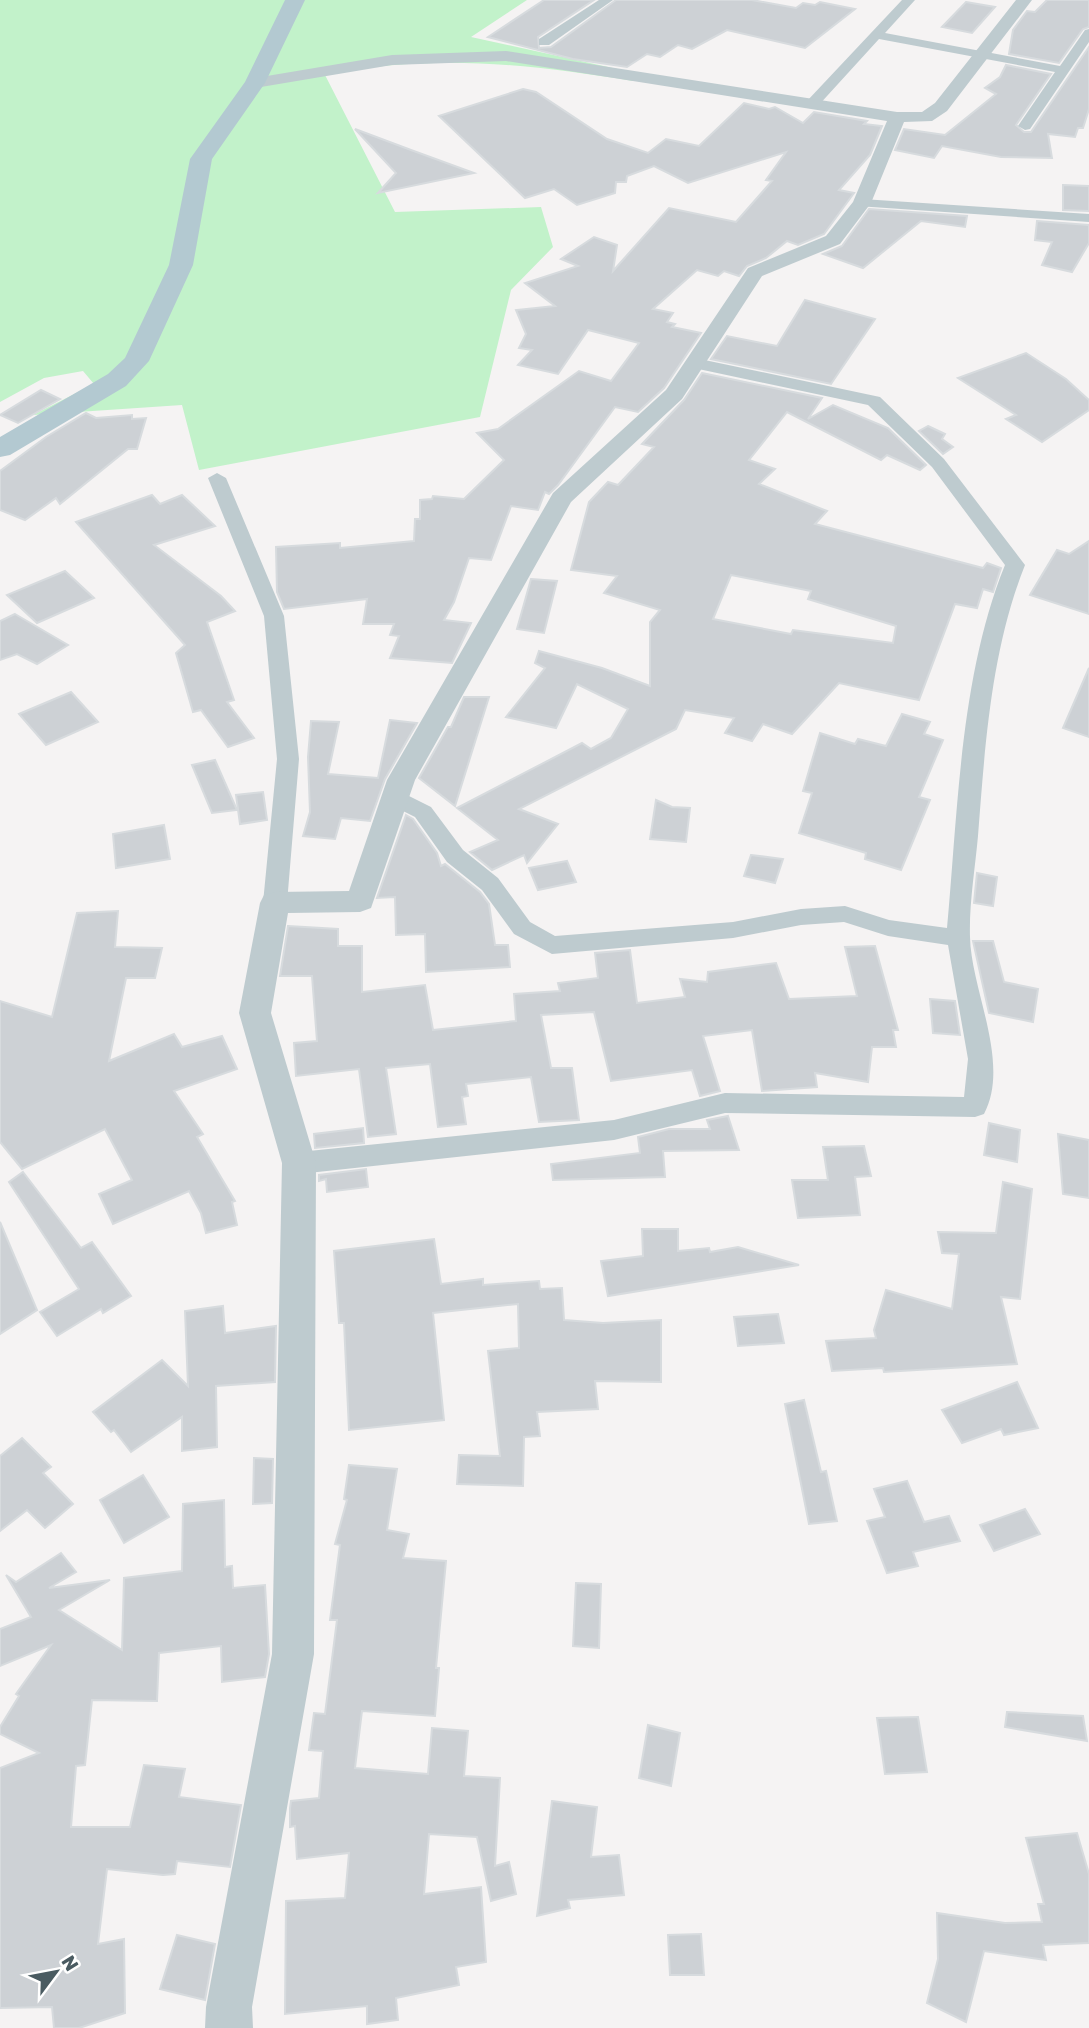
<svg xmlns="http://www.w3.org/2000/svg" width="1089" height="2028" font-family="Rubik,sans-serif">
<rect width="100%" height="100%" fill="#f5f3f3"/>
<!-- green -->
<path fill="#c2f2ca" d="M0,0H527L471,37L640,74L633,81C525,64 434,53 325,75L395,212L541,207L553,247L511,290L480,417L199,470L182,405L33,415L94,384L83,371L44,378L0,402Z"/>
<!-- building -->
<g fill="#cdd1d5" stroke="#d7dbde" stroke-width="2" fill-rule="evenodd">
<path d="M544,0H594L538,37L539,48L551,47L616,0H752L796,8L803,3L815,5L820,2L855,9L805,48L727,30L692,49L678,45L660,57L647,54L627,67L573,59L488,37Z"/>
<path d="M1047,0H1089V27L1083,29L1059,63L1009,54L1013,30L1027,11L1035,12Z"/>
<path d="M966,2L995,7L972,33L942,27Z"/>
<path d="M1089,47V109L1083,128H1078L1075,137L1048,134L1052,158L1001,157L942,146L934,158L895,150L904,129L945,135L996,94L985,88L1000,77L1006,65L1051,74L1016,125L1024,132H1031Z"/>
<path d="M523,89L536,92L607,139L648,153L666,139L699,146L744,103L769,109L775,107L803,123L814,112L867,121L864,124L882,126L870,155L839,190L854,193L824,234L798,245L787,241L766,258L747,266L739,276L724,271L718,276L697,270L653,309L673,313L667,322L675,324L672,327L701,333L664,388L638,412L615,407L558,485L549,494L545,492L538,510L511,506L491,560L469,558L454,602L444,620L471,623L452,663L390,658L399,636L390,635L394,624H363L367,599L284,609L277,592L276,547L340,543V548L414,541L415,519H420V500L432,499L433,496L464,499L504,460L477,433L498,429L579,371L611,381L639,343L588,330L558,374L518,365L532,350L519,348L526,334L516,310L555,306L525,283L578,266L561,259L594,237L617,245L613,271L669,208L736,222L772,181L766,180L786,152L688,183L654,166L627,176L626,182H616L615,193L577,205L554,189L525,198L439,116Z"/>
<path d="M355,129L411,150L474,173L378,193L396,173Z"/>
<path d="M1063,185L1089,186V211L1063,210Z"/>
<path d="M869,209L967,216L965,227L921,221L863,268L823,254L842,246Z"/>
<path d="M1037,221L1089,225V243L1072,272L1042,265L1052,242L1035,240Z"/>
<path d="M805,300L875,319L831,384L711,359L727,336L777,346Z"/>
<path d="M1026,353L1066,379L1089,400V410L1042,442L1006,419L1016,415L958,378Z"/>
<path d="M702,373L822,398L808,419L833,405L888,428L926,465L920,470L887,455L881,460L787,412L749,460L775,469L759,484L827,511L815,524L983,568L987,563L1001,568L993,592L983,589L977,608L955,604L919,700L839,683L792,734L763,724L752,741L725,733L734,718L685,710L676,729L519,809L558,824L527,863L524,855L492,870L470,852L498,840L457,808L582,743L591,749L611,738L628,709L577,684L556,728L506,717L545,668L535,663L539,651L602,668L650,686V622L660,610L604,593L617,576L571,570L589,502L608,482L618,485L654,447L642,444L684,400ZM731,575L811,591L808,599L896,626L893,643L793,630L791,634L713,619Z"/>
<path d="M41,390L60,399L18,423L0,415Z"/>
<path d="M86,413L96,418L132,415V419L146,418L137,449H128L60,504L56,498L25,520L0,510V471L46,437Z"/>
<path d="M928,426L945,434L942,439L953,447L943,454L919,431Z"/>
<path d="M152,495L160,504L182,495L215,526L154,545L221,596L235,611L207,622L234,700L227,702L254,738L228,747L201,710L193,712L176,653L185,645L76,522Z"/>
<path d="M1089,541V614L1030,595L1057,550L1069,554Z"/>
<path d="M65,571L94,598L37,623L7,595Z"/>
<path d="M531,579L557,581L544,633L517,629Z"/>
<path d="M15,614L68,645L37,664L17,654L0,660V621Z"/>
<path d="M1089,668V737L1063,728Z"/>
<path d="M71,692L98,722L46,745L19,714Z"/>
<path d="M464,697H489L455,806L419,778L448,727H451Z"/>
<path d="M902,714L930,722L924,734L943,740L919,797L930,800L901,870L865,859L866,853L799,833L812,793L803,791L820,733L855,744L858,739L886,746Z"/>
<path d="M390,720L417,723L385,779L370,821L341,818L335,839L303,836L310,812L308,757L311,721L339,722L328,774L378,778Z"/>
<path d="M215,760L237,810L212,813L192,765Z"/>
<path d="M263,792L267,820L240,824L236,795Z"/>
<path d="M656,800L672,807L690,808L686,842L650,839Z"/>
<path d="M406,815L413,819L437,853L441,866L445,864L480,892L489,904L495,945H508L510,967L426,972L425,934L396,935L395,897L377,898Z"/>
<path d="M164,825L170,859L116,868L113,834Z"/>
<path d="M751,855L783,859L775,883L744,876Z"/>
<path d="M567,861L576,882L538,890L529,868Z"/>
<path d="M977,873L997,877L993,906L974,903Z"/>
<path d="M118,911L115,947L162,948L155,978H126L109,1061L174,1034L182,1047L222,1036L237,1069L174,1091L203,1134L197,1137L235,1201L232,1202L237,1225L206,1233L201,1213L189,1191L113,1224L99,1194L132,1180L105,1129L22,1169L0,1142V1001L52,1017L77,913Z"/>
<path d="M288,926L338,929V946H362V992L425,985L433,1030L516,1021L514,994L560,991L558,983L598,978L595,953L630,950L637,1003L685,997L680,979L707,982L708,972L776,963L789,999L857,996L845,947L875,946L898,1030H893L896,1047H872L868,1082L815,1073L817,1087L762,1091L752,1030L703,1036L720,1091L700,1096L692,1070L611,1081L594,1012L541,1015L551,1068H572L579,1120L539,1122L531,1077L466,1084L468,1096L462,1097L466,1124L438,1127L430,1064L386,1068L396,1134L368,1137L359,1069L296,1076L294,1043L317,1041L312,976H280Z"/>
<path d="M973,941H993L1004,982L1038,989L1033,1022L989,1013Z"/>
<path d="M930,999L955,1001L960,1035L933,1033Z"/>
<path d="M728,1116L739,1150L663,1151L665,1177L553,1180L551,1164L640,1153L638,1137L669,1129H710L707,1120Z"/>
<path d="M989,1123L1020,1130L1017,1162L984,1155Z"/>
<path d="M363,1128L364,1143L315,1148L314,1134Z"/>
<path d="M1058,1134L1089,1140V1198L1063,1194Z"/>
<path d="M864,1146L871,1176L855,1177L860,1215L798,1218L792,1180H828L823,1147Z"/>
<path d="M366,1169L368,1187L327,1192L326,1179L319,1181V1175Z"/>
<path d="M23,1172L81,1248L92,1242L131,1296L103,1313L101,1309L57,1336L40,1312L79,1289L9,1182Z"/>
<path d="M1003,1182L1032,1189L1020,1299L1001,1297L1017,1364L884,1372L883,1368L832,1371L826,1341L876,1338L874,1330L886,1290L952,1309L959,1254L942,1253L938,1232L996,1233Z"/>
<path d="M0,1222L37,1310L0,1334Z"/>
<path d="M642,1229H678V1251L709,1248L710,1252L738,1247L799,1265L608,1296L601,1261L643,1256Z"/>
<path d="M434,1239L441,1284L483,1279V1285L539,1281L540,1289L562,1288L564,1320L603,1323L661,1320V1382L595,1381L598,1409L537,1412L540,1436L524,1437L523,1486L457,1484L459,1455L500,1456L488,1351L519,1348L518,1304L433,1313L444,1420L349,1430L344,1323H339L334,1251Z"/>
<path d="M223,1306L225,1333L276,1326L275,1382L216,1386L217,1447L182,1451V1417L131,1452L114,1430L111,1432L93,1412L162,1360L188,1386L185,1311Z"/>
<path d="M778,1314L784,1343L738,1346L734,1317Z"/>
<path d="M1017,1382L1038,1428L1004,1435L1001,1429L962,1443L942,1410Z"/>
<path d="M804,1400L821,1472L826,1471L837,1521L809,1524L785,1404Z"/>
<path d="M22,1438L51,1467L43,1473L73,1504L45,1528L27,1510L0,1531V1456Z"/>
<path d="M254,1458L273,1459L272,1503L253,1504Z"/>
<path d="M349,1465L397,1469L387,1530L409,1534L403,1558L446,1561L436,1668H439L435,1716L362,1711L355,1768L428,1774L432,1728L468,1731L464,1776L500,1778L495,1866L509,1862L516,1894L491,1901L477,1837L429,1834L424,1894L481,1887L486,1962L456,1967L459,1985L396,1998L398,2020L367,2024V2006L285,2014L286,1901L345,1898L349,1853L297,1859L295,1826L290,1827V1808L291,1801L319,1798L323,1751L309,1750L314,1713L325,1714L337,1620H330L340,1545L335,1544L347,1500L344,1499Z"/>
<path d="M143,1475L169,1517L124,1543L100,1500Z"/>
<path d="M907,1481L924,1522L949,1516L960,1541L913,1552L918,1566L887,1573L867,1521L885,1517L874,1489Z"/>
<path d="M224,1500L225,1567L232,1566L233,1588L265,1585L269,1654L265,1677L222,1682L221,1646L159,1653L157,1701L92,1700L85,1765L76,1766L71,1827H130L144,1765L185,1769L179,1797L241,1805L230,1867L177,1861L175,1874L163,1875L107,1869L98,1944L124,1939L125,2013L79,2028H54L52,2007L0,2008V1768L39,1753L0,1734V1727L19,1696L16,1694L51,1645L0,1666V1629L31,1617L6,1575L16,1582L61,1553L76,1572L49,1588L110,1580L59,1610L122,1650L124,1578L182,1571L183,1504Z"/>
<path d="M1025,1509L1040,1534L994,1551L980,1525Z"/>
<path d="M576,1583L601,1584L599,1648L573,1646Z"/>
<path d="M1007,1712L1083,1716L1087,1741L1005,1727Z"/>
<path d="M918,1717L927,1772L885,1774L877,1718Z"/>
<path d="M648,1725L680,1733L671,1786L639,1778Z"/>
<path d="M552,1801L597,1807L591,1857L619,1855L624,1895L568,1900L570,1908L537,1916Z"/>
<path d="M1077,1833L1089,1874V1943L1043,1945L1046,1960L984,1951L966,2022L927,2003L938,1959L937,1913L1005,1923L1042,1922L1038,1904H1044L1026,1838Z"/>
<path d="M701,1934L704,1975H670L668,1935Z"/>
<path d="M177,1935L215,1944L205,2000L160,1989Z"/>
</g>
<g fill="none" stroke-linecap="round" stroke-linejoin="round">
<!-- minor -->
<g fill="#becbcf" fill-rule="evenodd">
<path d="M599,0H613L549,45H539V39Z"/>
<path d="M902,0H915L885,33L1060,66L1085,30L1089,29V42L1030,129L1025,130L1018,126L1055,72L879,39L817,107H807V101Z"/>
<path d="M862,199L1089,214V222L857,206L855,203Z"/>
<path d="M695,358L880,397L944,459L1025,565C991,650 985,746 978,836C975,869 969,904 970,937C971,990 1011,1063 984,1114L975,1117L725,1113L614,1140L299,1174L290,1171L286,1163L290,1155L299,1152L614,1120L725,1093L964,1097L968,1059L948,945L888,936L844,922L801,925L733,938L552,954L514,934L482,890L447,862L415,817L387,803L384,798L387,793H403L431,807L463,850L498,878L530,922L555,936L733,922L801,909L845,906L889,920L947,928C958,810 960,676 1005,565L932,467L868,405L689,367V359Z"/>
<path d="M217,473L226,478L284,616L299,759L287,903L283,909H267L263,903L277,759L264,616L208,478Z"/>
</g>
<!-- tertiary -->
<path fill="#becbcf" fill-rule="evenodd" d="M1016,0H1032L947,111L932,121L904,122L871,203L840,244L762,276L682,399L571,502L415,780L371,908L360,912L288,913L271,1013L316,1163L314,1654L252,2007L253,2028H205L206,2007L272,1654L282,1163L239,1013L260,903L264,895L275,892L349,891L387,780L553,493L666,390L748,268L826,236L853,202L887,121L506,61L392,65L255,88L246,83L255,78L392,55L506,51L897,112H922L935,103Z"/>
<!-- primary -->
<path fill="#b3c9d1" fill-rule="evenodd" d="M285,0H305L265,83L212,159L193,265L149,361L126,386L10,455L0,457V437L108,374L125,358L169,265L190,159L245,82Z"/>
</g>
<!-- north arrow -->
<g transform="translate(56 1972) rotate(58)" stroke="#ffffff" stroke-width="5" paint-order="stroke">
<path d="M0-5L12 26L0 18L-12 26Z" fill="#4a5b61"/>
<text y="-10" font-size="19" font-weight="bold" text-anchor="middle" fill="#4a5b61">N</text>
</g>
</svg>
